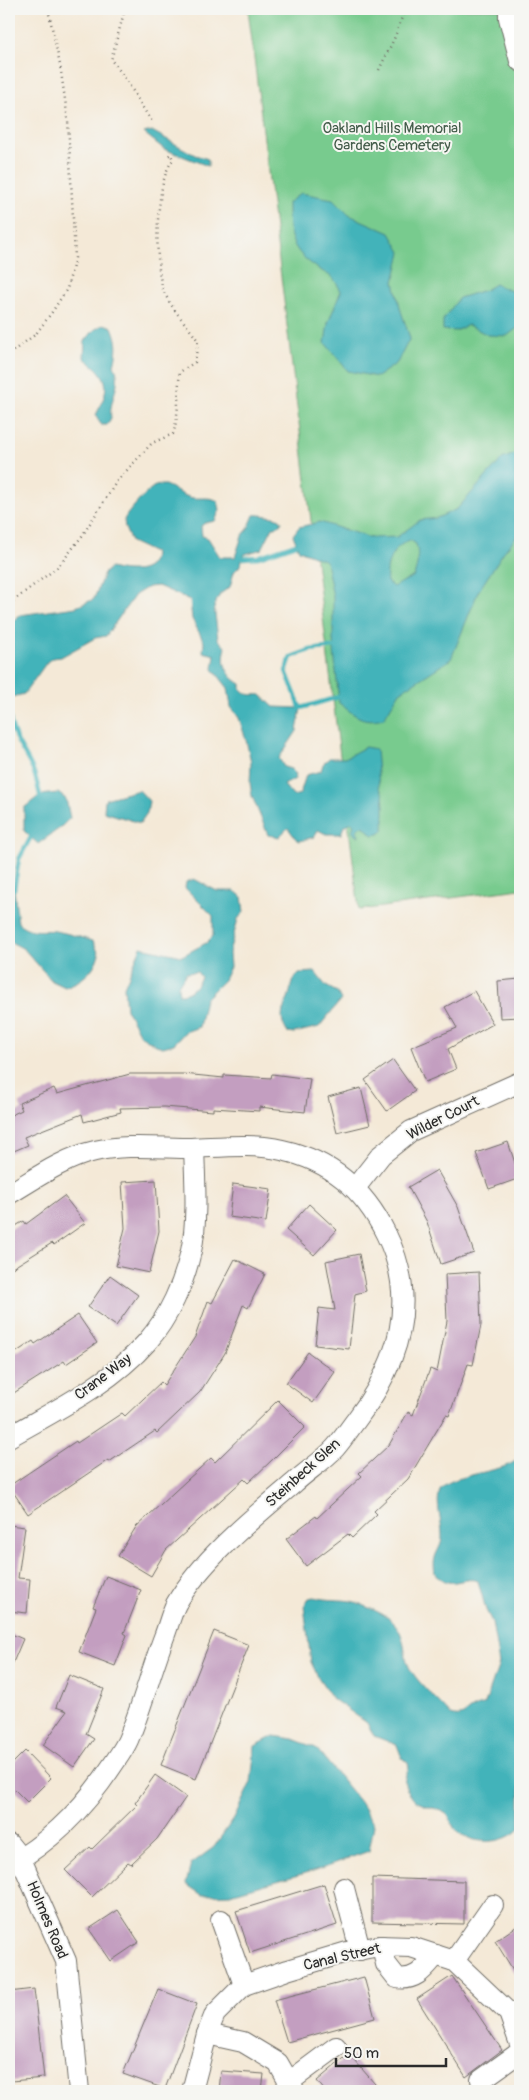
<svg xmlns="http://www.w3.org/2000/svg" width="529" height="2100" font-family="Pangolin,sans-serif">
<rect width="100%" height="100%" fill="#f6f6f2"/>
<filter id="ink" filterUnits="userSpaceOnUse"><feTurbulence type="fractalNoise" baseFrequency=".02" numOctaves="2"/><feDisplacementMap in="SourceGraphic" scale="10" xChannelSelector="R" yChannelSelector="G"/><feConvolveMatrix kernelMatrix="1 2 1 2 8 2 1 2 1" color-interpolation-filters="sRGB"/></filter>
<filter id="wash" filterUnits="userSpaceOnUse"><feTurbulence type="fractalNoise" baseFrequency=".0096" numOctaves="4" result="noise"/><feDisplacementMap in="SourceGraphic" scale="20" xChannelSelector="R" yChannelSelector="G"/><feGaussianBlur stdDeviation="1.12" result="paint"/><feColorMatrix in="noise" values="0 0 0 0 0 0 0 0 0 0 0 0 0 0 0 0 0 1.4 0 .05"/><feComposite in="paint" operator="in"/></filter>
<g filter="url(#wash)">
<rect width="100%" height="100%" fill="#f4e9d7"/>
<!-- green -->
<path fill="#78cb8e" stroke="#527b5c" d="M248,9H520V889L359,910Z"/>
<!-- water -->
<g fill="#42b3ba" stroke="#366f72" fill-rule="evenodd">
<path d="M152,131L195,155L208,159V166L164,149L144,133Z"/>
<path d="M301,193L333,199L349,215L390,233L401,252L394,282L401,311L410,338L397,363L377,377L348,371L325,343L328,323L341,291C331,272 329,277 313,265C289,248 288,231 288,203Z"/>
<path d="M495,284L520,295V326L507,336L488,335L468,325L456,331L443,330V320L459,298L485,290Z"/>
<path d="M104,324L112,327C118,341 118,350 114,365C124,383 108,400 111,418L107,425H101L96,415C110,387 111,378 84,358L85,341L94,330Z"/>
<path d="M520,452V532L503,553L478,592L451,659L400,692L384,718C362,723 357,717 339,703L333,640V597L326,561L299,550L293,535L299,527L320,522L371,538L397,537L420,520L437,518L457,509L502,459ZM410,540L416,544C419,556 418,564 414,576L393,587L387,582C385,564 392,547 410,540Z"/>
<path d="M165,485C173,488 179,493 186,496C196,501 208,495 218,501L220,510L215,521L205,523L201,526L202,536L208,538L220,557H235L242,536L248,529L254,515C258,514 276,517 280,519L282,522L279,526L273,527L262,549L245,554L239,567L234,572L230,587L220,594L214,606L218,639L226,648C221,663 227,676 241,684V689C248,697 252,694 261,695L274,707L301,708L297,731L279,758L284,767L291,769L296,774L295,779L284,785L293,796L300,794L306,775L321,771L323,764L329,758H345L365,747L376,749L379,787L383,794L384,806V830L379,834L372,835L365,827L361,826L357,830L359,836H356L352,831L354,825L352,822L344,826L341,834H326L318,830L314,837L300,841L296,839L288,828L279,837L268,835L252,796L250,783L251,762L246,740L239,718L231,707L228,688L213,669L215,655L203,652L204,642L192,619L190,600L158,586L148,587L135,595L106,636L95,638L61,657L52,658L47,662L24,694L9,698L10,623L20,615L76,607L94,599L104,573L110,568C125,572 154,576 154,553L131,542L125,528L124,520C127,512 146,493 153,487C157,485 161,485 165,485Z"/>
<path d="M139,790L149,801L147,813L140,823L104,812L105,799Z"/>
<path d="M58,793L66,799L70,818L60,828L38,844L24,831V808L40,795Z"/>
<path d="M194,879L217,891H235L242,897L244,912L238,919L229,953L230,967L224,980L205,999L199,1027L185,1032L174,1044L163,1047L156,1045L140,1035L126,1009L124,987L141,947L182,956L206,943L213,936V916L185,888L186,882ZM197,972L201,977C197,986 189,995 179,994L178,986L186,973Z"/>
<path d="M14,889L18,923C34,934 37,929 55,931C67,933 80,937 93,941L99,954C94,972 82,981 65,987L52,981L24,949L9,941V891Z"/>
<path d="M315,972L326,986L337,992L341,1000L319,1027L294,1033L287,1032C279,1018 282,1012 288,998C293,985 288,986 299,973Z"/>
<path d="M520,1451V1828C505,1845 471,1846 455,1829C451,1824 451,1817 445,1813C436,1808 425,1806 415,1801C405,1789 401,1782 409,1768L408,1762L402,1758L397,1745L374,1736L367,1723L333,1699L318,1677L311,1662L304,1606L309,1598L314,1597C329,1602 348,1597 363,1605C384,1615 400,1619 404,1646C406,1655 406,1664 412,1672C422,1687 438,1700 451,1715C463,1719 464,1713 473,1708C477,1706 482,1706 485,1704L499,1664L492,1622L486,1610L478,1581C463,1575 449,1592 435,1573C431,1552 442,1551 442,1536C442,1521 435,1504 440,1490C446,1475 504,1472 515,1461C518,1458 519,1454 520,1451Z"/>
<path d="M274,1736L293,1739L316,1748L360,1802L374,1825L369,1851L313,1871L230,1894L202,1895L186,1884L191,1864L214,1847L234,1818L251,1782L255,1746Z"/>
</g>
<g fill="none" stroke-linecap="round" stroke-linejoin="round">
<!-- stream -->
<g stroke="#42b3ba" stroke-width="4.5">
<path d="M243,558L258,557L296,544"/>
<path d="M300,707L286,671L291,657L310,650L334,647"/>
<path d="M301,708L342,696"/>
<path d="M9,709C10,735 21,746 32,768C36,776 38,787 40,795"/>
<path d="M14,889L19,859L31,837"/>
</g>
</g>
<g id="blocks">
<!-- building -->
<g fill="#c39ec0">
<path d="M520,979V1017L500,1018L498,981Z"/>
<path d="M474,991L493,1024L448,1049L456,1069L425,1082L411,1047L457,1028L445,1007Z"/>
<path d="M393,1060L415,1091L387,1111L365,1080Z"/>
<path d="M130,1074H183L224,1078V1075L271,1078L272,1074L310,1079L305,1112L259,1107V1111L213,1108V1111L164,1107L120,1108L121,1112L84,1122L82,1114L24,1137L28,1145L9,1153V1116L22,1110L19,1103L54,1088L57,1094Z"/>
<path d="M361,1088L370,1125L337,1133L328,1097Z"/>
<path d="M508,1142L520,1178L489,1189L476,1153Z"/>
<path d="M437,1170L458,1207L474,1253L441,1264L427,1222L408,1187Z"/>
<path d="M156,1180L159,1231L149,1273L116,1266L125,1228L122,1182Z"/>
<path d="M233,1184L271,1189L266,1222L229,1217Z"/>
<path d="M64,1196L85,1223L54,1245L52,1243L9,1270V1230L24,1221L26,1224Z"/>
<path d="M309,1204L337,1230L314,1255L286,1230Z"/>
<path d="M359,1254L366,1291L355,1294L349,1349L315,1345L319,1308L335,1310L326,1261Z"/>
<path d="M235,1259L265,1274L248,1308L243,1305L225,1353L200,1392L157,1433L155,1431L109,1462L108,1460L28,1514L9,1486L76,1441L77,1443L122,1413L125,1416L161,1382L164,1385L195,1337L208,1301L212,1303Z"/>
<path d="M479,1272L481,1325L473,1365L468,1364L449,1416L446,1415L408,1479L374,1511L377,1514L352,1538L348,1534L306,1566L286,1539L316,1516L317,1518L362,1476L359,1473L389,1445L408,1412L413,1415L430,1369L437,1372L447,1321L445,1274Z"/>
<path d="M110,1275L138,1295L116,1326L88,1307Z"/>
<path d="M78,1315L97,1343L66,1364L64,1361L9,1396V1357L33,1341L35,1344Z"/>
<path d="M308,1352L335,1372L313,1403L286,1383Z"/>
<path d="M278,1400L305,1427L273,1459L248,1483L244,1479L166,1550L151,1576L118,1556L136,1527L211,1458L215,1462Z"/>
<path d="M9,1525L25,1527L18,1578L30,1579L27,1613L9,1611Z"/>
<path d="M106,1576L141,1590L124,1633L127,1635L115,1666L79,1652L96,1608L93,1607Z"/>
<path d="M214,1631L249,1645L196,1779L161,1765Z"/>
<path d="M9,1633L23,1639L9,1672Z"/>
<path d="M69,1675L104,1689L86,1734L94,1739L74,1767L43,1745L67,1711L56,1707Z"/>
<path d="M25,1751L51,1778L27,1802L9,1784V1767Z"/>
<path d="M155,1775L186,1797L157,1839L131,1864L128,1862L92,1897L65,1870L90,1847L92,1849L137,1805L135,1803Z"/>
<path d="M372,1878L464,1881V1924L372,1922Z"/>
<path d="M324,1884L337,1925L250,1953L236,1911Z"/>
<path d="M118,1910L139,1942L111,1961L89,1929Z"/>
<path d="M520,1924V1981L495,1941Z"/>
<path d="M452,1976L502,2050L466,2077L417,1999Z"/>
<path d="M364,1977L375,2018L287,2042L274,2000Z"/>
<path d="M34,1989L44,2078L11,2081L9,2064V1992Z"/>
<path d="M158,1989L197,2004L165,2089L123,2074Z"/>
<path d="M349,2054L381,2091H325L317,2081Z"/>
<path d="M221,2071L264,2074L262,2091H219Z"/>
</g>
</g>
</g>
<g filter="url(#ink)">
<use href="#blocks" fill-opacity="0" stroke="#716e67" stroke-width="1"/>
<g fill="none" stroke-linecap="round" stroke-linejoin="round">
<!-- minor casing -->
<g stroke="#716e67" stroke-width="22">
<g id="minor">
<path d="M509,9V18L520,61"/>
<path d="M355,1188L381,1155L411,1131L520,1082"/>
<path d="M9,1194C36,1178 64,1158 95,1151C123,1144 162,1148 191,1148C221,1147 253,1143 282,1150C331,1161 364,1189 386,1234C419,1300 399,1363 357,1419C350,1428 343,1439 335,1448C323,1461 307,1471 294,1483C255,1516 202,1559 176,1604C171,1614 168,1627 164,1637C151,1671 142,1707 128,1740C124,1749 118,1757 112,1766C86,1805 51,1842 9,1865"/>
<path d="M9,1437C56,1410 110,1384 147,1342C169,1317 184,1283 191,1251C198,1222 195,1178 194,1148"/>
<path d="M9,1844L21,1859L66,1961L79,2091"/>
<path d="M344,1888L360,1950"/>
<path d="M221,1920L244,1985"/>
<path d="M382,1946L386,1964L397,1978C416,1981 424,1969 436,1955"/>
<path d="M454,1961L493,1905"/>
<path d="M207,2034L243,2042L278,2063L294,2091"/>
<path d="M481,2080L520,2052"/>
<path d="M289,2082L336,2047"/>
<path d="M192,2091L207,2034L215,2014L244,1985L287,1970L347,1952L379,1946L411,1947L454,1961L509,2013L520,2044"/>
</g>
</g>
<!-- path -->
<g stroke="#716e67" stroke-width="2.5" stroke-dasharray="1 4" stroke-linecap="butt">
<path d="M125,9L111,60C128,79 138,102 153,123"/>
<path d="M376,10L397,9"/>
<path d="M379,70L394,39L405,9"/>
<path d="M9,354L36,334L52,312L67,289L75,258L68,120L60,65L48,9"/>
<path d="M9,604L59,566L82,536L117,481L152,443L173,434C180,412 177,393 180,372L195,362L198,341C187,324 170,308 163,289C154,264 155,180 173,160L171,154L166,157"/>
</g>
<!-- minor -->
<use href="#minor" stroke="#fff" stroke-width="20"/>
</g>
</g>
<g text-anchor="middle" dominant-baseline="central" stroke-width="4" stroke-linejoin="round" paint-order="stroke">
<!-- park labels -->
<g font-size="15" fill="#425b49" stroke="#f6f6f2">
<text x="392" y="128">Oakland Hills Memorial<tspan x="392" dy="17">Gardens Cemetery</tspan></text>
</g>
<!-- street labels -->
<g font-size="15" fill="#2b2b2b" stroke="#f6f6f2">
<text transform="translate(443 1118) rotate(-27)">Wilder Court</text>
<text transform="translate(103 1377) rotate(-37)">Crane Way</text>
<text transform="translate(303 1473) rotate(-42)">Steinbeck Glen</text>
<text transform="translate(47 1920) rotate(67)">Holmes Road</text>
<text transform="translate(342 1957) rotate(-13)">Canal Street</text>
</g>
</g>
<!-- margin -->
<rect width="529" height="2100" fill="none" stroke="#f6f6f2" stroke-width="30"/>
<!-- scale -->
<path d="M336 2058v8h110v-8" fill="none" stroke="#2b2b2b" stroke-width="2.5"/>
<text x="344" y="2058" font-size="15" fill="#2b2b2b" stroke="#f6f6f2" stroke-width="4" paint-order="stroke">50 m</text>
</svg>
